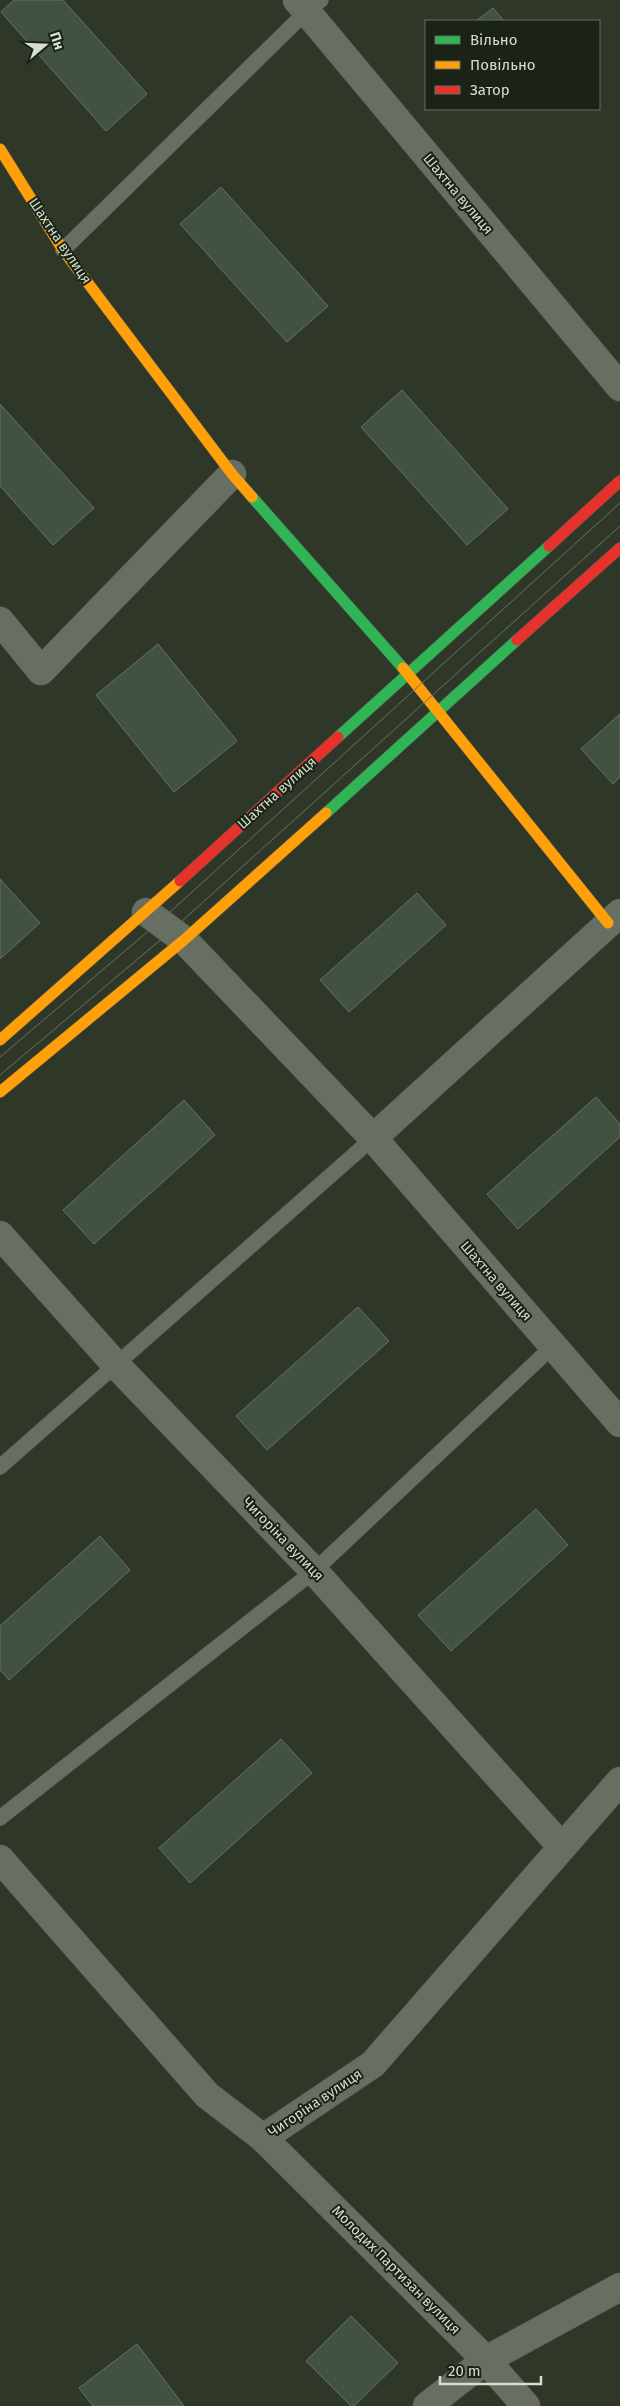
<svg xmlns="http://www.w3.org/2000/svg" width="620" height="2406" font-family="'Fira Sans',sans-serif">
<rect width="100%" height="100%" fill="#2f3828"/>
<!-- building -->
<g fill="#415142" stroke="#677266">
<path d="M14,0H63L147,94L106,131L1,12Z"/>
<path d="M493,8L504,21H476Z"/>
<path d="M221,187L328,306L287,342L180,224Z"/>
<path d="M402,390L508,509L467,545L361,427Z"/>
<path d="M0,404L94,508L53,545L0,486Z"/>
<path d="M158,644L237,741L174,792L96,695Z"/>
<path d="M620,714V777L613,784L581,749Z"/>
<path d="M0,879L40,923L0,959Z"/>
<path d="M417,893L446,925L349,1012L320,980Z"/>
<path d="M596,1097L620,1124V1137L518,1229L487,1194Z"/>
<path d="M184,1100L215,1135L94,1244L63,1210Z"/>
<path d="M358,1307L389,1341L267,1450L236,1416Z"/>
<path d="M536,1509L568,1545L451,1651L418,1615Z"/>
<path d="M100,1536L130,1570L9,1680L0,1670V1626Z"/>
<path d="M281,1739L312,1773L190,1883L159,1848Z"/>
<path d="M351,2316L398,2363L354,2406H351L306,2361Z"/>
<path d="M137,2344L184,2406H93L79,2388Z"/>
</g>
<g fill="none" stroke-linecap="round" stroke-linejoin="round">
<!-- lane casing -->
<g stroke="#4d5546" stroke-width="16">
<g id="lane">
<path d="M63,250L306,12L321,0"/>
<path d="M0,1467L373,1138"/>
<path d="M0,1818L314,1571L553,1346"/>
</g>
</g>
<!-- street casing -->
<g stroke="#4d5546" stroke-width="29">
<g id="street">
<path d="M297,0L620,387"/>
<path d="M0,621L41,671L232,474"/>
<path d="M146,912L184,940L373,1138L620,1423"/>
<path d="M373,1138L620,913"/>
<path d="M0,1235L116,1365L314,1571L562,1847"/>
<path d="M0,1859L207,2095L263,2138L486,2360L526,2406"/>
<path d="M263,2138L373,2064L620,1781"/>
<path d="M427,2406L486,2360L620,2287"/>
</g>
</g>
<!-- fast casing -->
<g stroke="#4d5546" stroke-width="12">
<g id="fast">
<path d="M252,497L403,668"/>
<path d="M338,737L549,546"/>
<path d="M326,813L517,640"/>
</g>
</g>
<!-- slow casing -->
<g stroke="#4d5546" stroke-width="12">
<g id="slow">
<path d="M0,149L63,250L232,474L252,497"/>
<path d="M403,668L608,923"/>
<path d="M0,1040L180,881"/>
<path d="M0,1092L184,940L326,813"/>
</g>
</g>
<!-- jam casing -->
<g stroke="#4d5546" stroke-width="12">
<g id="jam">
<path d="M549,546L620,481"/>
<path d="M517,640L620,548"/>
<path d="M180,881L338,737"/>
</g>
</g>
<!-- lane -->
<use href="#lane" stroke="#676e62" stroke-width="15"/>
<!-- street -->
<use href="#street" stroke="#676e62" stroke-width="28"/>
<!-- fast -->
<use href="#fast" stroke="#30b455" stroke-width="11"/>
<!-- slow -->
<use href="#slow" stroke="#ff9f0a" stroke-width="11"/>
<!-- jam -->
<use href="#jam" stroke="#e5322d" stroke-width="11"/>
<!-- tram -->
<g stroke="#676f63" stroke-width="1">
<path d="M0,1057L159,922L620,503"/>
<path d="M0,1075L171,931L620,526"/>
</g>
</g>
<g text-anchor="middle" dominant-baseline="central" stroke-width="4" stroke-linejoin="round" paint-order="stroke">
<!-- street labels -->
<g font-size="14" fill="#d4dfcd" stroke="#1b2316">
<text transform="translate(458 194) rotate(50)">Шахтна вулиця</text>
<text transform="translate(60 241) rotate(56)">Шахтна вулиця</text>
<text transform="translate(277 793) rotate(-42)">Шахтна вулиця</text>
<text transform="translate(496 1281) rotate(49)">Шахтна вулиця</text>
<text transform="translate(283 1539) rotate(46)">Чигоріна вулиця</text>
<text transform="translate(315 2103) rotate(-34)">Чигоріна вулиця</text>
<text transform="translate(396 2270) rotate(45)">Молодих Партизан вулиця</text>
</g>
</g>
<!-- legend -->
<rect x="425" y="20" width="175" height="90" fill="#1b2316" stroke="#656e5f"/>
<rect x="435" y="36" width="25" height="8" fill="#30b455" stroke="#656e5f"/>
<text x="470" y="45" font-size="15" fill="#d4dfcd">Вільно</text>
<rect x="435" y="61" width="25" height="8" fill="#ff9f0a" stroke="#656e5f"/>
<text x="470" y="70" font-size="15" fill="#d4dfcd">Повільно</text>
<rect x="435" y="86" width="25" height="8" fill="#e5322d" stroke="#656e5f"/>
<text x="470" y="95" font-size="15" fill="#d4dfcd">Затор</text>
<!-- north arrow -->
<g transform="translate(45 45) rotate(71)" stroke="#1b2316" stroke-width="4" paint-order="stroke">
<path d="M0-4L9 19L0 12L-9 19Z" fill="#d4dfcd"/>
<text y="-8" font-size="14" font-weight="bold" text-anchor="middle" fill="#d4dfcd">Пн</text>
</g>
<!-- scale -->
<path d="M440 2376v8h101v-8" fill="none" stroke="#d4dfcd" stroke-width="2.5"/>
<text x="448" y="2376" font-size="15" fill="#d4dfcd" stroke="#1b2316" stroke-width="4" paint-order="stroke">20 m</text>
</svg>
